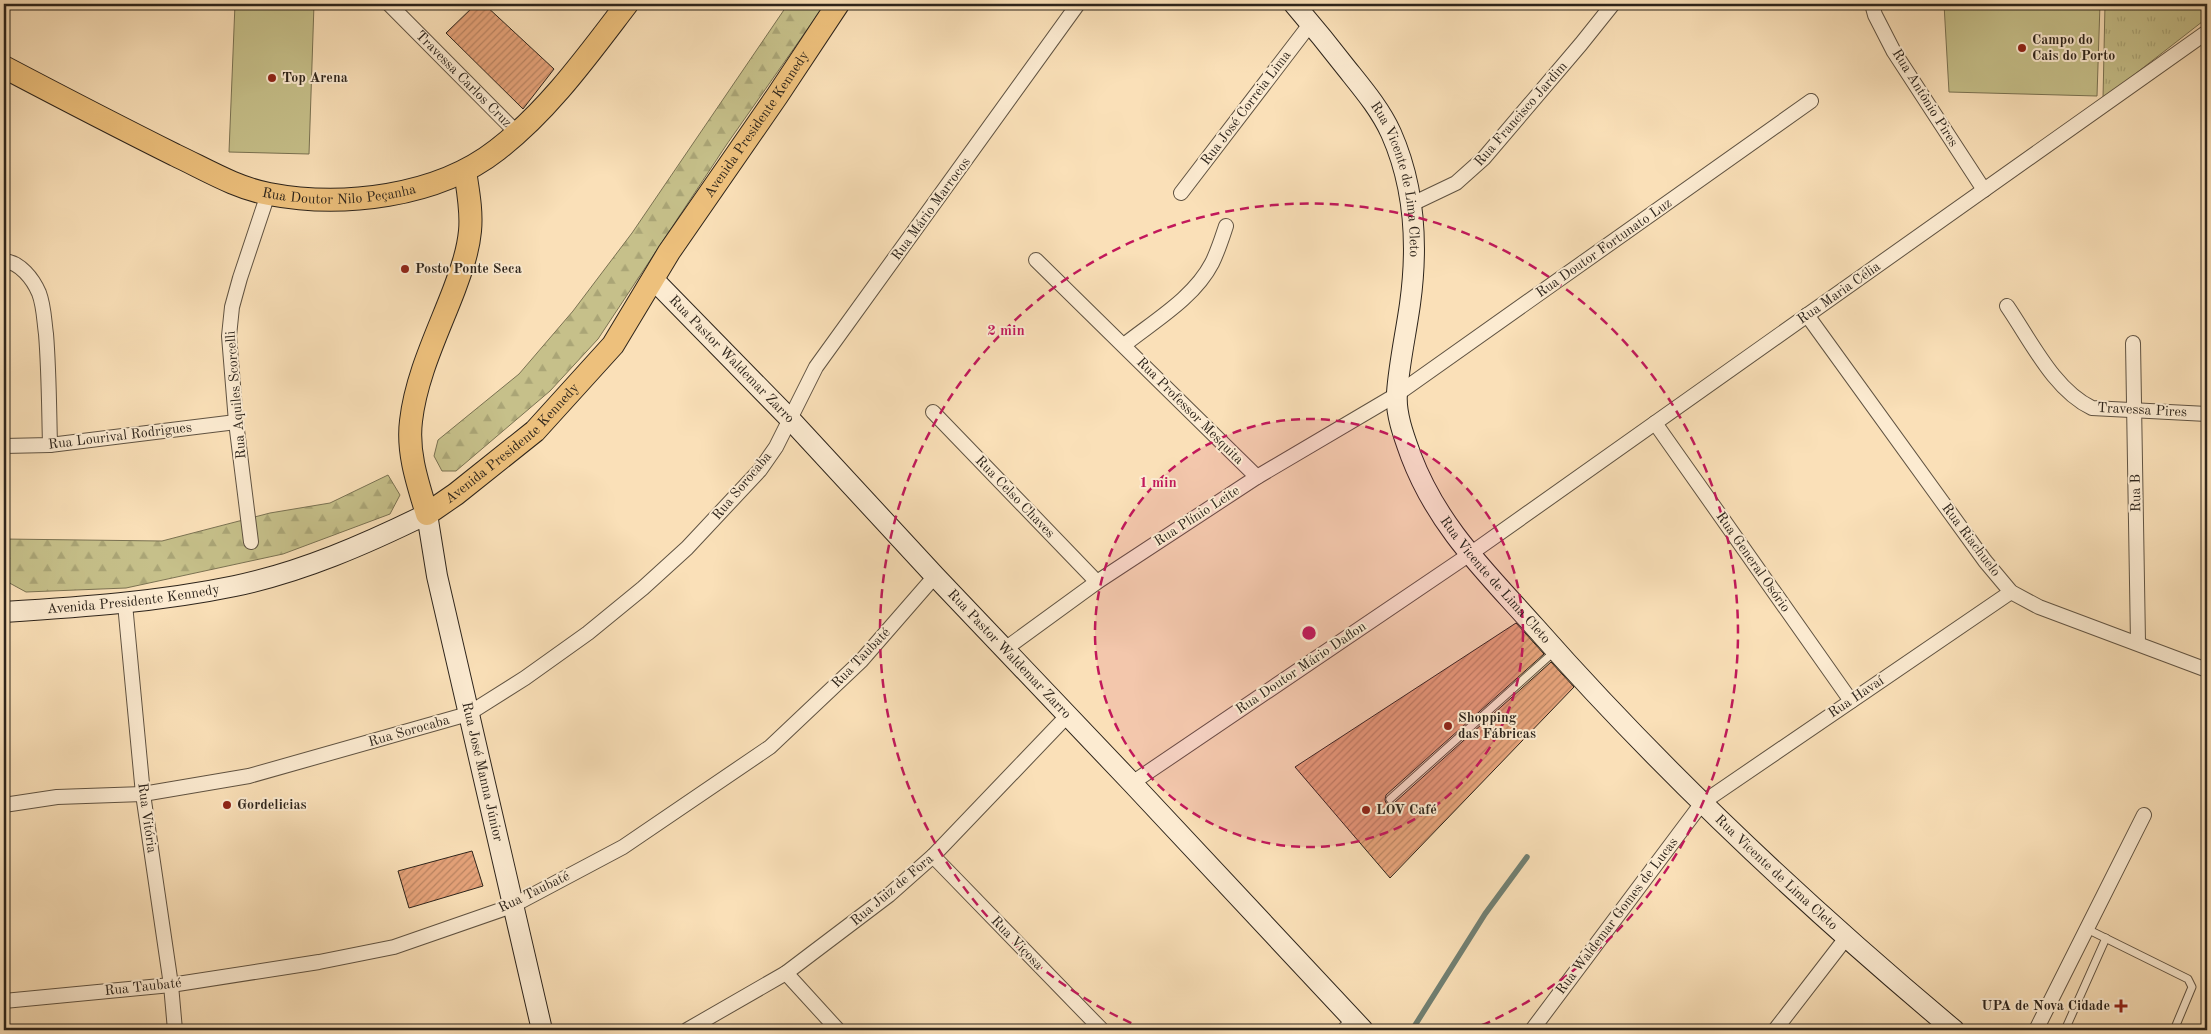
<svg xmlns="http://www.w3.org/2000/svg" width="2211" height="1034" font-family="'Old Standard TT',serif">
<defs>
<pattern id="forest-firs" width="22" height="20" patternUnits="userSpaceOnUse" patternTransform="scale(1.25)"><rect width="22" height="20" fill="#c6c08a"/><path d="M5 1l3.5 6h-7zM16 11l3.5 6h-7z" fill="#aaa576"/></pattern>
<pattern id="park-tufts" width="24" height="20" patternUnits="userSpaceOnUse" patternTransform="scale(1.25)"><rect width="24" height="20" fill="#c6c08a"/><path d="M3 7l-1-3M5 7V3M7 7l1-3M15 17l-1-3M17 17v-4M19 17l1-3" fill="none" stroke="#aaa576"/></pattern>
<pattern id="building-hatch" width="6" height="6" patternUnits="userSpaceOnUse" patternTransform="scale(1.25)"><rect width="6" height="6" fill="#e6a37a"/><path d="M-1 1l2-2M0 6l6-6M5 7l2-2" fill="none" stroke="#bb8563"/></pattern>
</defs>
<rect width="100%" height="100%" fill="#fae0b8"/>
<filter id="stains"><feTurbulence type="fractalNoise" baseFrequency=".004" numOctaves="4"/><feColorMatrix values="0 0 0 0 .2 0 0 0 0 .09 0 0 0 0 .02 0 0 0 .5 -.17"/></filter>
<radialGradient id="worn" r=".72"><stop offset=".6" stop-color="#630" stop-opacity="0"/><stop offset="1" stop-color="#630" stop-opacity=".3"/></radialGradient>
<!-- forest -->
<g fill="url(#forest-firs)" stroke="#7a7252">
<path d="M788,4H825L727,144L598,339L550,391L456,471H442L434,456L438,440L519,374L573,311L632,233Z"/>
<path d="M388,475L400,495L390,514L283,554L126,588L26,592L4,580V539L162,541L270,513L330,503Z"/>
</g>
<!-- park -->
<path fill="url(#park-tufts)" stroke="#7a7252" d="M2105,4H2150L2207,7V18L2103,99Z"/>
<!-- garden -->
<g fill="#c6c08a" stroke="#7a7252">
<path d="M235,4H314L309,154L229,152Z"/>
<path d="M1944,4H2100L2097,96L1949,92Z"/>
</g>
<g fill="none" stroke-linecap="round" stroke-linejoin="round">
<!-- stream -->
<path stroke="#718073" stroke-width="5.5" d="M1412,1030L1485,914L1527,857"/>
</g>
<!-- building -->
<g fill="url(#building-hatch)" stroke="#2d241b">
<path d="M476,4H484L554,69L523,109L446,33Z"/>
<path d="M1516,623L1544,654L1386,795L1385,800L1386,803H1394L1551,662L1574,687L1390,878L1295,767Z"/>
<path d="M472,851L483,886L409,908L398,871Z"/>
</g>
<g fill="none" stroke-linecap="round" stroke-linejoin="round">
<!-- lane casing -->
<g stroke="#605342" stroke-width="9">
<g id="lane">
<path d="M1390,799L1555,651"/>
<path d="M2087,929L2188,979L2192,987L2174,1030"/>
<path d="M2065,1030L2106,938"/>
</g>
</g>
<!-- street casing -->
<g stroke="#605342" stroke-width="16">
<g id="street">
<path id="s1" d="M389,4L517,133"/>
<path d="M1872,4L1875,15L1894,52L1984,190"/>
<path d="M1181,193L1311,23"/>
<path d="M1412,204L1456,183L1484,158L1581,44L1613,4"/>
<path d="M1036,260L1257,477"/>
<path d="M4,261C20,262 33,279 39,293C44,306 44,320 46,334C49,371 49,408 50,445"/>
<path d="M2007,306C2031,341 2054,390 2092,408L2207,414"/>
<path d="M1807,315L1985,561L2011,592L2039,607L2207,670"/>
<path d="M2133,343L2138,642"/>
<path d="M1124,345C1154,321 1194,298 1212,263C1218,251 1222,238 1226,226"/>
<path d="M933,412L1097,582"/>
<path d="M1655,423L1851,701"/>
<path d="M4,446L50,445L236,422"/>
<path d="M251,542L236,422L229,336L232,307L240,278L268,194"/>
<path d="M125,604L143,794L171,985L175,1030"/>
<path d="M1005,649L1097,582L1257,477L1396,395L1811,101"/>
<path d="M1132,783L1470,554L2207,32"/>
<path d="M4,805L57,797L143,794L249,776L468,714L525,678L588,633L643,588L687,548L760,470L776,447L816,367L1078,4"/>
<path d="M933,856L1102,1030"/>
<path d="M786,973L838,1030"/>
<path d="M4,1001L171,985L319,962L394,947L512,906L623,847L770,747L861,661L935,576"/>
<path d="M687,1030L786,973L889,895L933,856L1068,715"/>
<path d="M1344,1030L1354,1020"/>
<path d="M1532,1030L1702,803L2011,592"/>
<path d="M1775,1030L1846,938"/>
<path d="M2036,1030L2144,815"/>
</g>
</g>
<!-- secondary casing -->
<g stroke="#2d241b" stroke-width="22">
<g id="secondary">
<path id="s2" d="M1294,4C1312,25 1330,47 1347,69C1363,89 1380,109 1391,133C1415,187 1418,246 1410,304C1406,333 1399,364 1397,393C1395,413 1404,437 1411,456C1438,527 1486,572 1535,627C1663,772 1806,906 1954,1030"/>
<path id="s3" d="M654,280L789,418L935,576L1132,783L1363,1030"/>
<path id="s4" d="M4,612C81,607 158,602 235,586C302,572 366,544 427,514L437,576L542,1030"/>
</g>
</g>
<!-- primary casing -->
<g stroke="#2d241b" stroke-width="24">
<g id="primary">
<path id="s5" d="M4,67C61,97 117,126 175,155C205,169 236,188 269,194C342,208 437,197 497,150C548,111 588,55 627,4"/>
<path id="s6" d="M465,171C468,191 472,211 470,231C468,252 461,271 454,290C438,332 416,376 411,421C407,453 418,484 427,514L456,494L535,431L613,345L669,252L777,96L838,4"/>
</g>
</g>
<!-- lane -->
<use href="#lane" stroke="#fcebd1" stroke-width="7"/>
<!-- street -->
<use href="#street" stroke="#fcebd1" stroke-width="14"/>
<!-- secondary -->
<use href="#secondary" stroke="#fcebd1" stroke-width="20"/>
<!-- primary -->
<use href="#primary" stroke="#edc07c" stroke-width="22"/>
</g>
<!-- distance rings -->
<circle cx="1309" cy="633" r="214" fill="#c2185b" fill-opacity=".12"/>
<g fill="none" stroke="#c2185b" stroke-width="2.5" stroke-dasharray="9 6">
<circle cx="1309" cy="633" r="214"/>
<path d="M1145 1029A429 429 0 1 1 1473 1029"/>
</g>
<!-- markers -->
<g fill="#8f2418" stroke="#fcebd1" stroke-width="2">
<circle cx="2022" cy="48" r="5"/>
<circle cx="272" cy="78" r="5"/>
<circle cx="405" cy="269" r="5"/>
<circle cx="1448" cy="726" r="5"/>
<circle cx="227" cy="805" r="5"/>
<circle cx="1366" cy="810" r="5"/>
<path d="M2118.5 998.5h5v5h5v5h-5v5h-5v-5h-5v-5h5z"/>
</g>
<g text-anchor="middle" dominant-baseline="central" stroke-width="4" stroke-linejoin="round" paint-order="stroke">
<!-- poi labels -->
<g font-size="14" font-weight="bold" fill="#2d241b" stroke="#fcebd1" text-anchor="start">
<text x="2032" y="40">Campo do<tspan x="2032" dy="16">Cais do Porto</tspan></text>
<text x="282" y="78">Top Arena</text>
<text x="415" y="269">Posto Ponte Seca</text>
<text x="1458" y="718">Shopping<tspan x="1458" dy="16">das Fábricas</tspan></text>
<text x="237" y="805">Gordelicias</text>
<text x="1376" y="810">LOV Café</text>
<text x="2110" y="1006" text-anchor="end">UPA de Nova Cidade</text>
</g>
<!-- street labels -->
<g font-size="14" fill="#2d241b" stroke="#fcebd1">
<text stroke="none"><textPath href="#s1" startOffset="106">Travessa Carlos Cruz</textPath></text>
<text transform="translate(1925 98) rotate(58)">Rua Antônio Pires</text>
<text transform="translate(1246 108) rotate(-53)">Rua José Correia Lima</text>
<text transform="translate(1521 114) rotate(-49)">Rua Francisco Jardim</text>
<text stroke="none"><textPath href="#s6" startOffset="871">Avenida Presidente Kennedy</textPath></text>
<text stroke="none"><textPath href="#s2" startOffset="208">Rua Vicente de Lima Cleto</textPath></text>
<text stroke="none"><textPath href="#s5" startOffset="365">Rua Doutor Nilo Peçanha</textPath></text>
<text transform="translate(931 209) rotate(-54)">Rua Mário Marrocos</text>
<text transform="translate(1604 248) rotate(-35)">Rua Doutor Fortunato Luz</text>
<text transform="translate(1839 293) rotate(-35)">Rua Maria Célia</text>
<text stroke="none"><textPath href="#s3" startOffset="111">Rua Pastor Waldemar Zarro</textPath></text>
<text transform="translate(236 395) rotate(-95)">Rua Aquiles Scorcelli</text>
<text transform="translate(2142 410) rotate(3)">Travessa Pires</text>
<text transform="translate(1190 411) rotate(45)">Rua Professor Mesquita</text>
<text transform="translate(120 436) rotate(-7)">Rua Lourival Rodrigues</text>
<text stroke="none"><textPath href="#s6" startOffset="466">Avenida Presidente Kennedy</textPath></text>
<text transform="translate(742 486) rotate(-50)">Rua Sorocaba</text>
<text transform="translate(2136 493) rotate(-91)">Rua B</text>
<text transform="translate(1015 497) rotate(46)">Rua Celso Chaves</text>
<text transform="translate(1197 516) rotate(-33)">Rua Plínio Leite</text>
<text transform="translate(1971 540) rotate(53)">Rua Riachuelo</text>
<text transform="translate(1753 562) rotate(55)">Rua General Osório</text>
<text stroke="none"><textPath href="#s2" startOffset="642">Rua Vicente de Lima Cleto</textPath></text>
<text stroke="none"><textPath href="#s4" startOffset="130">Avenida Presidente Kennedy</textPath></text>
<text stroke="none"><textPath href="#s3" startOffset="516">Rua Pastor Waldemar Zarro</textPath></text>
<text transform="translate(861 658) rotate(-46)">Rua Taubaté</text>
<text transform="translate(1301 668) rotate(-34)">Rua Doutor Mário Daflon</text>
<text transform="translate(1856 697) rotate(-34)">Rua Havaí</text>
<text transform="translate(409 731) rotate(-16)">Rua Sorocaba</text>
<text stroke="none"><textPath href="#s4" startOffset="702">Rua José Manna Júnior</textPath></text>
<text transform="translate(147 818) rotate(82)">Rua Vitória</text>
<text stroke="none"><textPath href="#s2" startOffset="1048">Rua Vicente de Lima Cleto</textPath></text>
<text transform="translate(892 890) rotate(-40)">Rua Juiz de Fora</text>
<text transform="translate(534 892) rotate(-26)">Rua Taubaté</text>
<text transform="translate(1617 916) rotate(-53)">Rua Waldemar Gomes de Lucas</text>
<text transform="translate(1017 943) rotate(46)">Rua Viçosa</text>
<text transform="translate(143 987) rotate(-6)">Rua Taubaté</text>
</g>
</g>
<circle cx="1309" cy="633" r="8" fill="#c2185b" stroke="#fcebd1" stroke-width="2.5"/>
<g font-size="15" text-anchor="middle" font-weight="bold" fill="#c2185b" stroke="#fcebd1" stroke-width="4" stroke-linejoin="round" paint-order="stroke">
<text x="1006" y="335">2 min</text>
<text x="1158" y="487">1 min</text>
</g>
<!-- margin -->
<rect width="2211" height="1034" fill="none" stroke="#fae0b8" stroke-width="20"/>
<rect x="5" y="5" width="2201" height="1024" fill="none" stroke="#2d241b" stroke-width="2.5"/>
<rect x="10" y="10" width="2191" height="1014" fill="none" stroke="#2d241b"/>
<rect width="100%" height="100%" filter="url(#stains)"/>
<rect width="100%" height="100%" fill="url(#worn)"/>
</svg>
